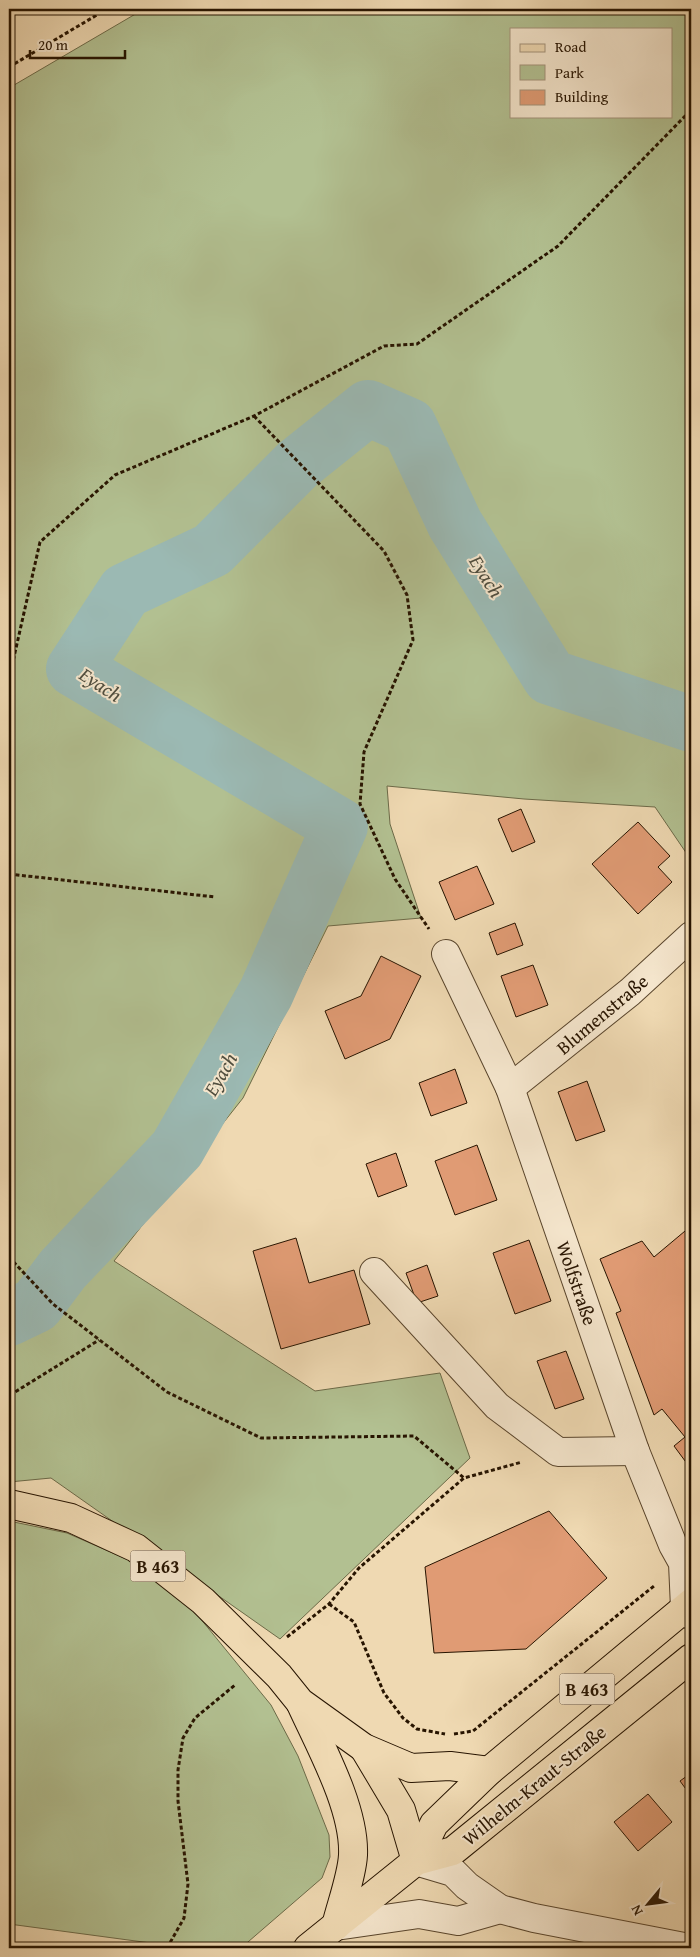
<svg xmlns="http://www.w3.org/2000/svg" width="700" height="1957" font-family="'Gentium Book Plus',serif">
<rect width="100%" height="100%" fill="#efd9b2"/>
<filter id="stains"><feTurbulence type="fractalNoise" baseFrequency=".004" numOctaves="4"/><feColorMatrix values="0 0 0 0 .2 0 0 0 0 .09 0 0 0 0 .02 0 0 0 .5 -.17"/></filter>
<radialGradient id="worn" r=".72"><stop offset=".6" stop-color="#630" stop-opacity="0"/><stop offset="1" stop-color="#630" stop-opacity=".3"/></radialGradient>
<!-- green -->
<g fill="#b2c091" stroke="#6c6a48" fill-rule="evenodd">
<path d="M144,9H691V860L655,807L524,799L387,786L390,824L421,918L328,926L243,1098L114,1261L315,1391L440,1373L470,1458L280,1639L51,1478L9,1482V88ZM511,29H671V116H511Z"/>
<path d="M9,1521L67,1533L131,1561L195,1612L271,1705L298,1756L329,1835L330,1857L322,1878L241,1948H188L9,1924Z"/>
</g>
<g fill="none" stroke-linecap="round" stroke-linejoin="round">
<!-- river -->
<path stroke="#9bb9b3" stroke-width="56" d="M9,1318L36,1305L63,1269L177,1149L266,993L340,826L74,669L125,591L212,550L298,464L368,408L409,426L455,524L550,677L691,724"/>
</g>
<!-- building -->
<g fill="#e09b74" stroke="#271400">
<path d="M521,809L535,842L512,852L498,819Z"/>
<path d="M638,822L670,856L658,867L672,882L638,914L592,864Z"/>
<path d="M477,866L494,904L455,920L439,882Z"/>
<path d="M515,923L523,945L497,955L489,933Z"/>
<path d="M381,956L421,976L390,1039L345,1059L325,1011L361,996Z"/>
<path d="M533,965L548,1005L516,1017L501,976Z"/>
<path d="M455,1069L467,1103L431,1116L419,1083Z"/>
<path d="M587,1081L605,1131L576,1141L558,1092Z"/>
<path d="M477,1145L497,1200L455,1215L435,1161Z"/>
<path d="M396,1153L407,1186L378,1197L366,1164Z"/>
<path d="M691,1226V1469L674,1446L685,1437L662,1409L654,1415L616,1313L621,1311L600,1259L642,1241L654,1257Z"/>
<path d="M296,1238L309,1283L354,1270L370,1324L281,1349L253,1251Z"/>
<path d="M529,1240L551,1301L515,1314L493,1253Z"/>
<path d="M427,1265L438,1296L417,1303L406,1273Z"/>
<path d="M566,1351L584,1399L555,1409L537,1361Z"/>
<path d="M549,1511L607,1578L526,1649L434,1653L425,1567Z"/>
<path d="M691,1773V1796L680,1781Z"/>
<path d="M648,1794L672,1822L638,1851L614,1822Z"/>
</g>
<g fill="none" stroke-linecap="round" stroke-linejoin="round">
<!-- minor casing -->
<g stroke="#59452c" stroke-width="30">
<g id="minor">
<path d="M446,954L510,1088L635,1451L673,1545L683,1563L685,1608L691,1615"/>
<path d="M510,1088L630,992L691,936"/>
<path d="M374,1272L497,1406L558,1452L635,1451"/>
<path d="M416,1861L453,1872L467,1886L500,1909L534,1918L689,1948"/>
<path d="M336,1926L419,1914L458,1921L500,1909"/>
</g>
</g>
<!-- major casing -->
<g stroke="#271400" stroke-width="30">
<g id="major">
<path d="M416,1861L434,1824L489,1771L691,1603"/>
<path d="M308,1948L416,1861L453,1851L691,1658"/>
</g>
</g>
<!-- highway casing -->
<g stroke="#271400" stroke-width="30">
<g id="highway">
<path d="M9,1504L71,1518L136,1548L203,1601L279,1676L300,1702L364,1748L411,1768L450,1766L489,1771"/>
<path d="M301,1704C320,1746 355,1808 353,1855C352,1876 341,1905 336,1926"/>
<path d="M364,1748L401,1810L416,1861"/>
</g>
</g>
<!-- path -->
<g stroke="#271400" stroke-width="3" stroke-dasharray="4 2.5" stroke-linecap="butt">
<path d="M9,67L107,9"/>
<path d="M254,416L384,551L407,595L413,640L364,752L360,804L395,879L429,929"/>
<path d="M9,679L40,542L115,475L254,416L384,346L417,344L558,246L691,110"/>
<path d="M9,874L215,897"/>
<path d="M9,1257L53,1304L167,1392L261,1438L414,1436L464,1478"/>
<path d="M9,1392H15L99,1340"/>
<path d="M329,1604L354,1622L384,1693L403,1718L417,1729L445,1734"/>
<path d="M287,1637L329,1604L359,1568L464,1478L522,1462"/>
<path d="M454,1734L473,1731L654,1586"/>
<path d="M167,1948L184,1918L188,1884L178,1801V1770L183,1738L195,1718L235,1685"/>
</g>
<!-- minor -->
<use href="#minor" stroke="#f5e6cd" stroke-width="28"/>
<!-- major -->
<use href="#major" stroke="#efd9b2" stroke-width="28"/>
<!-- highway -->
<use href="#highway" stroke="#efd9b2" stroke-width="28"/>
</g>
<g text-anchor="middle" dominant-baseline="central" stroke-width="4" stroke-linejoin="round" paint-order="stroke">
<!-- shield labels -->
<g fill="#f5e6cd" stroke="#65533e" stroke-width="1">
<rect x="130.5" y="1550.5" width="55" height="31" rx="4"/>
<rect x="559.5" y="1673.5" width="55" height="31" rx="4"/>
</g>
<g font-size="18" font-weight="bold" fill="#271400">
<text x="158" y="1566">B 463</text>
<text x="587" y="1689">B 463</text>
</g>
<!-- street labels -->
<g font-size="19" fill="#271400" stroke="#f5e6cd">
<text transform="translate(602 1014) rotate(-40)">Blumenstraße</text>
<text transform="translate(577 1283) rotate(71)">Wolfstraße</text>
<text transform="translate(534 1785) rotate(-39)">Wilhelm-Kraut-Straße</text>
</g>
<!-- water labels -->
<g font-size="20" font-style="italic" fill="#504e3f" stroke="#f5e6cd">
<text transform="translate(487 576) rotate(58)">Eyach</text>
<text transform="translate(101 684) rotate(33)">Eyach</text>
<text transform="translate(220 1074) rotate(-60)">Eyach</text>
</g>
</g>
<!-- margin -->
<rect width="700" height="1957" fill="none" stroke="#efd9b2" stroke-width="30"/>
<rect x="10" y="10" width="680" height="1937" fill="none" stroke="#271400" stroke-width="2.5"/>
<rect x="15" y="15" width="670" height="1927" fill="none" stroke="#271400"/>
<!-- legend -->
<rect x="510" y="28" width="162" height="90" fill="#f5e6cd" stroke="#a3927b"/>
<rect x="520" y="44" width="25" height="8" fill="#efd9b2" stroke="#a3927b"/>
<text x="555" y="52" font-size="15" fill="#271400">Road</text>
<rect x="520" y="65" width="25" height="15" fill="#b2c091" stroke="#a3927b"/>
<text x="555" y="78" font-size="15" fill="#271400">Park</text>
<rect x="520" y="90" width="25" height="15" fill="#e09b74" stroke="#a3927b"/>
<text x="555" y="102" font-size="15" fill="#271400">Building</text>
<!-- north arrow -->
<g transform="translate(648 1904) rotate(241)" stroke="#f5e6cd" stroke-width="4" paint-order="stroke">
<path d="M0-4L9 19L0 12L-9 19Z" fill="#271400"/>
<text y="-8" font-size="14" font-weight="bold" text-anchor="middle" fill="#271400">N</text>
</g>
<!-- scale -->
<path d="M30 50v8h95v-8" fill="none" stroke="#271400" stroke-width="2.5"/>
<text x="38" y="50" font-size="15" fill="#271400" stroke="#f5e6cd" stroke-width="4" paint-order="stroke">20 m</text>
<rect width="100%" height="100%" filter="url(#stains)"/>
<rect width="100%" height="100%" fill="url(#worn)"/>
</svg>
